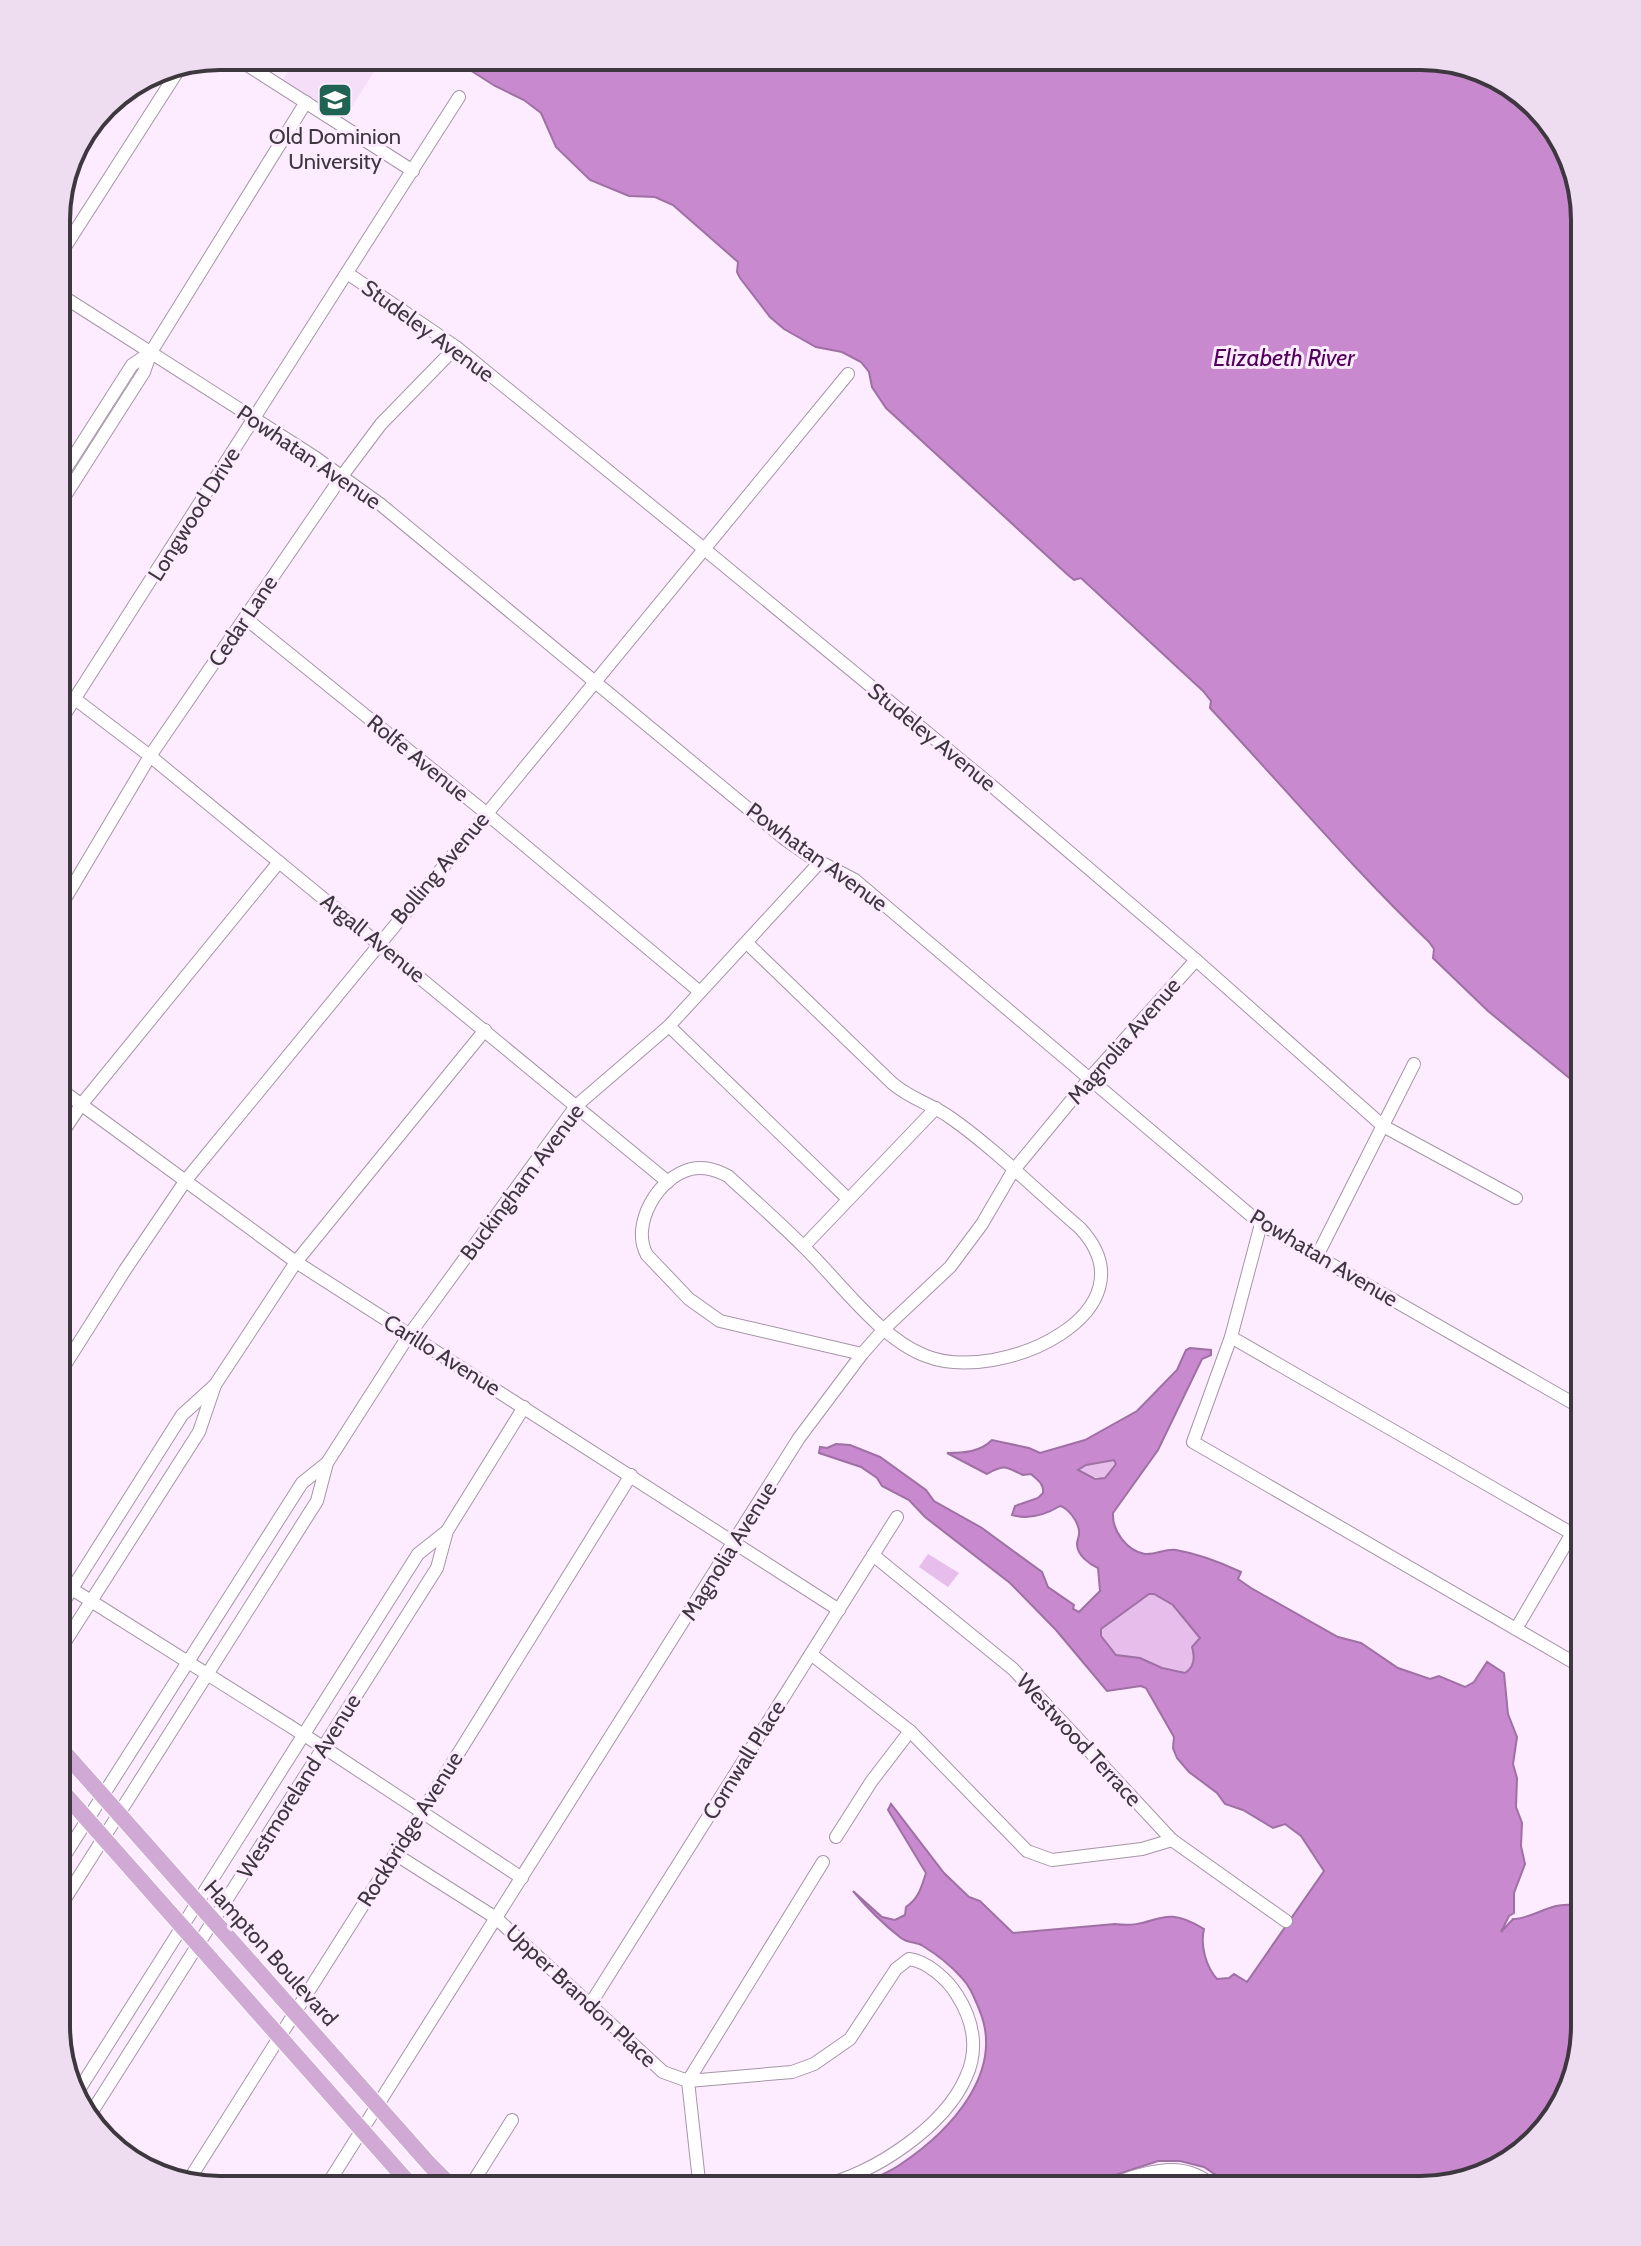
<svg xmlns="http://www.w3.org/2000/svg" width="1641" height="2246" font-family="Cabin,sans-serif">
<rect width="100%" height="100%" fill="#fdebff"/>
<!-- built -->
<path fill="#f5def8" d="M298,56H384L344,119L283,80Z"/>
<!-- green -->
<g fill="#e6bdeb">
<path d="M1114,1460L1116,1464L1105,1478L1085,1476L1077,1470L1086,1465Z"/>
<path d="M928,1554L959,1573L948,1587L919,1567Z"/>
<path d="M1149,1594H1154L1173,1605L1200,1639L1190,1670L1185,1673L1161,1668L1140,1658L1116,1655L1101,1636V1628Z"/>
</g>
<!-- water -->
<g fill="#c889cf" stroke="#9f70a4" stroke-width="2" fill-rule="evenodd">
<path d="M448,56H1431L1503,78L1563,138L1585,220V1091L1488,1011L1433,958L1434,949L1429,942C1352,868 1283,786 1210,708L1211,701L1203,691L1081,578L1074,580L1068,575L886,408L872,387L869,372L861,362L842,352L816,347L784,329L770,317L740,278L737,272L738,262L673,205L655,197L629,196L590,180L556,147L541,113L524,100L495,86Z"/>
<path d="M1190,1348L1211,1350V1355L1202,1359L1158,1450L1113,1513C1112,1531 1127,1551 1145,1554C1156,1555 1166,1548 1176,1550C1199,1554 1220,1562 1241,1572L1238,1579L1251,1588L1338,1637L1361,1643L1398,1668L1430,1679L1439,1676L1465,1687L1474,1682L1487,1662L1504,1673L1508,1714L1517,1737L1513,1764L1517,1778L1516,1807L1522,1823L1521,1846L1525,1864L1514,1893V1913L1509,1916L1501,1932L1513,1919C1533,1919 1550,1902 1572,1905L1585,1894V2026L1563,2108L1503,2168L1421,2190H1238L1204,2167L1180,2161H1158L1070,2190H845C864,2182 884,2176 901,2164C950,2131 1006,2072 979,2009C974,1997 970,1986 961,1977C951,1966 936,1954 923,1946C917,1942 907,1943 901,1938C883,1924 868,1909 853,1891L882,1917L895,1920L905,1915L906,1907C919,1898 921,1888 926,1873L888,1810L891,1804L944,1873L969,1897L980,1901L1013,1933L1115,1924C1157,1930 1159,1901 1204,1929C1200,1945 1206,1967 1217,1979L1229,1978L1234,1974L1247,1982L1324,1871L1301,1836L1285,1824L1273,1828L1243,1810L1225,1804L1217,1793L1189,1772L1177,1758L1173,1748L1174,1737L1146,1688L1141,1686L1107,1691L1056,1630L1010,1583L925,1517L909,1500L882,1486L877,1478L861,1467L819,1453L820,1447L827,1448L836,1444L850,1445L880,1457L926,1490L934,1501L982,1528L1042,1572L1048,1587L1074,1605L1073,1609L1079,1612L1100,1591L1098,1568C1089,1564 1077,1555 1077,1544C1077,1540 1080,1535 1079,1531C1078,1521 1068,1508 1060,1506C1045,1515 1029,1520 1012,1515L1015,1506L1038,1498L1043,1493C1044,1483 1037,1480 1031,1474L1023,1475C1007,1468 1006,1463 987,1474L947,1453C964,1453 980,1452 992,1440L1029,1448L1040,1453L1085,1440L1137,1411L1177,1370L1186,1350ZM1114,1460L1116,1464L1105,1478L1095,1479L1078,1470L1086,1465ZM1149,1594H1154L1173,1605L1200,1638L1192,1647C1195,1657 1195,1667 1185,1673L1162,1668L1140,1658L1116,1655L1101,1636V1629Z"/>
</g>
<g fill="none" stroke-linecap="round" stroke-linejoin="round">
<!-- minor casing -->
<g stroke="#a595a7" stroke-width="14">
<g id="minor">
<path d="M233,56L413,171"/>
<path d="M56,261L183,63"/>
<path d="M347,273L456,347L703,548L992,786L1196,960L1383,1126L1516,1198"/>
<path d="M56,292L316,458L380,504L786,840L809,856L855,880L1261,1224L1585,1410"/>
<path d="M56,484L132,365L151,352"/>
<path d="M56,510L144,372L151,352L306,102"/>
<path d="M245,618L486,813L700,992"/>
<path d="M75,699L150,756L668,1182"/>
<path d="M56,728L459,97"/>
<path d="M56,914L150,756L342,476L381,424L456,347"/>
<path d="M747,943L892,1083C910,1099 932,1104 951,1118C995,1149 1039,1193 1080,1228C1158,1312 1000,1385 926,1356C879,1338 840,1282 804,1247C780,1223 754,1200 728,1176C716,1170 705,1166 691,1169C658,1177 630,1225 647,1255L689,1299L720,1321L862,1354"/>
<path d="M669,1026L848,1199"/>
<path d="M56,1086L296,1262L839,1610"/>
<path d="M56,1142L81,1105L279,862"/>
<path d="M1261,1224L1231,1337L1193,1442L1585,1669"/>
<path d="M804,1246L936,1108"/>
<path d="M1317,1256L1414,1064"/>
<path d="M1231,1337L1585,1541"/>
<path d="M56,1379L125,1270L186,1180L848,374"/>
<path d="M873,1555L1013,1669L1172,1840L1286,1921"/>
<path d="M56,1579L323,1747L522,1878"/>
<path d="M56,1614L182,1415L215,1385"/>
<path d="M1516,1629L1585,1511"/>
<path d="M811,1654L910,1731L1027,1851L1052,1860L1142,1849L1172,1840"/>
<path d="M56,1656L199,1432L215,1385L296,1262L485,1030"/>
<path d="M836,1837L871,1782L910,1731"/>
<path d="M395,1854L496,1918L663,2072L688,2081L792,2072L814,2064L850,2039L896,1969L909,1959C927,1961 948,1980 957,1995C973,2020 979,2049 966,2077C945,2126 874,2174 823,2185C803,2189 781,2188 761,2190"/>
<path d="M56,1869L302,1483L327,1463"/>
<path d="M56,1913L317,1501L327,1463L409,1335L576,1106L669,1026L820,862"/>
<path d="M591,2003L897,1517"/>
<path d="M75,2096L418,1554L447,1531"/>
<path d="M88,2118L437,1568L447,1531L524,1407"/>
<path d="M187,2183L422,1812L631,1475"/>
<path d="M324,2190L799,1438L862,1354L884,1329L950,1267L982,1224L1013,1171L1089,1079L1196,960"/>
<path d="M468,2190L512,2120"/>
<path d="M700,2190L688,2081L823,1862"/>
<path d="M1096,2190C1137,2176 1182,2153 1217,2190"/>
</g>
</g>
<!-- major casing -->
<g stroke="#fff" stroke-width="18">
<g id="major">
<path d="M56,1743L430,2165L455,2190"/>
<path d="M56,1784L415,2190"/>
</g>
</g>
<!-- minor -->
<use href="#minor" stroke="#fff" stroke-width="12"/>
<!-- major -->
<use href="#major" stroke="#d0aad4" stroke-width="16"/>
</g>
<!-- icons -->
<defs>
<g id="university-square" transform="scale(1.8)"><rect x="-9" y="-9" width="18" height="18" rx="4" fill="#216352" stroke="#fdebff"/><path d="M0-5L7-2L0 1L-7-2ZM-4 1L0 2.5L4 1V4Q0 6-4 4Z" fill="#fff"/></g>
</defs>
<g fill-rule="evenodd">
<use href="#university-square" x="335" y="100"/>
</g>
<g text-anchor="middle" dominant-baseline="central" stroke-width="6" stroke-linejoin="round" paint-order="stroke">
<!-- poi labels -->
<g font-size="22" fill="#3e373f" stroke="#fdebff">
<text x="335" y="136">Old Dominion<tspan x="335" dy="25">University</tspan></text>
</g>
<!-- street labels -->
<g font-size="22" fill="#3e373f" stroke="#fdebff">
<text transform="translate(428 331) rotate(36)">Studeley Avenue</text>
<text transform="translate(309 457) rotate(34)">Powhatan Avenue</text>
<text transform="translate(194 514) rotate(-58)">Longwood Drive</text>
<text transform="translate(243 621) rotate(-56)">Cedar Lane</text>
<text transform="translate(932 737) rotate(39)">Studeley Avenue</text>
<text transform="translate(418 758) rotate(39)">Rolfe Avenue</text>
<text transform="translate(817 857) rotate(36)">Powhatan Avenue</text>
<text transform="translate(440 868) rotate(-50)">Bolling Avenue</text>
<text transform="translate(373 938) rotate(39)">Argall Avenue</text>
<text transform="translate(1124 1041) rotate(-49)">Magnolia Avenue</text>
<text transform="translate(522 1182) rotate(-53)">Buckingham Avenue</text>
<text transform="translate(1324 1258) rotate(31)">Powhatan Avenue</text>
<text transform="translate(442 1355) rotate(32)">Carillo Avenue</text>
<text transform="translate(729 1551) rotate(-58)">Magnolia Avenue</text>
<text transform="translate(1079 1740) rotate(47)">Westwood Terrace</text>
<text transform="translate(744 1760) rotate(-58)">Cornwall Place</text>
<text transform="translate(299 1786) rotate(-58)">Westmoreland Avenue</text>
<text transform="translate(410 1829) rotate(-58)">Rockbridge Avenue</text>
<text transform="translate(271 1953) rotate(48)">Hampton Boulevard</text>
<text transform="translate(581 1996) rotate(43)">Upper Brandon Place</text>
</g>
<!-- water labels -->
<g font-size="24" font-style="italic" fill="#51005b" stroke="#fdebff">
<text x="1284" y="357">Elizabeth River</text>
</g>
</g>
<!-- crop -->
<path d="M0 0H1641V2246H0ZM220 70H1421A150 150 0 0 1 1571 220V2026A150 150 0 0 1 1421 2176H220A150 150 0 0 1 70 2026V220A150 150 0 0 1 220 70Z" fill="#eeddf0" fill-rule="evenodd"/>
<path fill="none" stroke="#3e373f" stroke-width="4" d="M220 70H1421A150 150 0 0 1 1571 220V2026A150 150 0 0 1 1421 2176H220A150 150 0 0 1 70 2026V220A150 150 0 0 1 220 70Z"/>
</svg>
